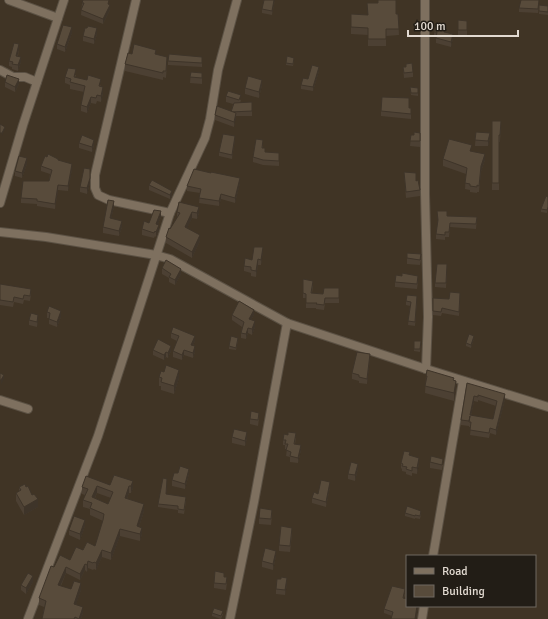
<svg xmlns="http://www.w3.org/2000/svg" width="548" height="619" font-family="Signika,sans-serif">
<rect width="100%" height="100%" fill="#403425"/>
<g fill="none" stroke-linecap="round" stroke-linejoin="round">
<!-- street casing -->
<g stroke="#5b5144" stroke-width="10">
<g id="street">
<path d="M9,0L58,18"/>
<path d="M136,0L95,175V188L98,195L109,200L170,213"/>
<path d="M425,0V193L428,317L426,369"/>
<path d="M0,70L13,77H25L37,82"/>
<path d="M0,203L23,125L64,0"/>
<path d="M0,232L46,237L156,255L170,259L287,323L426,369L548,407"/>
<path d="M0,400L28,409"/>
<path d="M433,556L463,381"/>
<path d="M28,619L98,436L170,213L205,138L210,119L218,70L237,0"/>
<path d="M230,619L254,502L287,323"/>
<path d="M422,619L424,606"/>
</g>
</g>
<!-- street -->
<use href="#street" stroke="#7e705f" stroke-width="8"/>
</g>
<!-- wall -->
<g fill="#4c4033" fill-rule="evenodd">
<path d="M275,0L272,15L262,13V9Z"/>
<path d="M82,3L109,4L110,10L103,24L81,15Z"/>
<path d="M539,6H548V15L539,14V7L538,13L519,12V8Z"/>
<path d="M351,14L367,15L398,14L399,35L386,36V46H368V35L351,34Z"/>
<path d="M458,20L467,21V36L458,35Z"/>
<path d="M434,32H445L453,38L451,47L436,43V36H434Z"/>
<path d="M72,33L65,52L57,49V44Z"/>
<path d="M97,34L94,44L83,41V36Z"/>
<path d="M19,50L18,56L21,62L18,71L12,69V67L9,66V61Z"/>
<path d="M132,54L156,55L167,63L166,78L163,77V80L125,71V64Z"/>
<path d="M202,57V67L168,65V61Z"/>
<path d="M294,60L293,66L286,65V63Z"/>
<path d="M406,64L413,72V77L404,78L403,67H406Z"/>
<path d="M319,71L313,91L301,89V85L308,79Z"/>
<path d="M191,72L202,78V84L190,83Z"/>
<path d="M76,75L75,78L101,85L100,86L103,93L101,102L97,101L96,104L91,103L87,113L81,111V105L84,92L70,89V85L65,83V77Z"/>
<path d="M5,82L19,84L15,92L5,87Z"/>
<path d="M262,85L259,98L245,94V88Z"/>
<path d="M410,87L418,88V96L411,95Z"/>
<path d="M226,96L241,100L240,103L252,102V116H236L234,127L215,120V115L231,112L233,104L226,102Z"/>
<path d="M409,108H411V119L381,116V111Z"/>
<path d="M492,121H501L500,142H499V190H492Z"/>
<path d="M476,132L490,138L488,146H475Z"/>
<path d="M420,133V147L410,146L411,135H414Z"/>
<path d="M235,140L232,159L219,156V152Z"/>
<path d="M79,143L94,145L92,152L79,148Z"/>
<path d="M263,145V148L265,152L279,153V166L263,165L253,162V157Z"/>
<path d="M472,151L485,160L481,172L479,192H477V193L470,192V190L465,189L466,174L443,166V159Z"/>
<path d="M58,161L72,169L68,191L58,190L55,209L37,206V204L21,203V198L49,181L50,174L41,171V166Z"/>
<path d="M27,164L22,178L15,176V171Z"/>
<path d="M90,169V183L87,194L80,192V187Z"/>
<path d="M404,172L420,190V196L406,198Z"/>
<path d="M211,173L240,183L235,203L221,199L219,206L199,203L200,193L187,191V186Z"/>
<path d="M149,185L172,196L170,199L149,190Z"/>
<path d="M548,197L547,213L541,212V209Z"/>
<path d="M179,202L199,213L197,219L192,218L187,228L200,241L192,258L166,243V237L177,218V212Z"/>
<path d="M114,207L111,219L122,227L119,236L103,233V227Z"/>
<path d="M447,216L477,217L476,229L450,227L449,237H445V240L436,239V234Z"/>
<path d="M161,217L158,224L159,230L156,237L155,236L154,238L142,235V229L149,223Z"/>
<path d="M263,252L261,265H258L256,277L251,276V273L244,271V266Z"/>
<path d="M407,258L421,260L420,265L407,264Z"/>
<path d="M447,264L446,288L435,287V283Z"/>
<path d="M162,268L181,274L175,285L169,282V278L162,274Z"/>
<path d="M303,279L313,286L312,293L323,294L339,288V303H325L324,310L316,309V308H306V298H303Z"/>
<path d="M418,281L417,289L395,287V282Z"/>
<path d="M0,284L31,294L30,301L24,300L23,304L14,302L13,307L0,305Z"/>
<path d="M460,297L459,316L442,313L441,316L433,315V298L449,299Z"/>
<path d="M417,300L415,326L408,325L410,306L406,305V301Z"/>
<path d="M47,312L61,317L57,327L49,324V318H47Z"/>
<path d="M232,315H254L251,320L255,327L252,335L248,333L246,339L241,338V333L242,327L232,320Z"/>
<path d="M29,320H38L37,327L29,325Z"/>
<path d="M171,333L195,341L193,346L195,352L193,358L184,355L182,360L173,357V351L177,341L171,338Z"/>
<path d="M474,339L471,348L466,346V343Z"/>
<path d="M238,340L236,350L229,349V346Z"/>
<path d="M421,341L420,352L414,351V349Z"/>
<path d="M153,350L171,351L168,358L166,357L164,360L153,355Z"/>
<path d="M370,359L367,384L359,383V381L352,379V373Z"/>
<path d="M426,376L456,388L454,401L425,393Z"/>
<path d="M159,377L179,378L174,394L161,390V386H159Z"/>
<path d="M467,383L505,399L496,435L490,433L489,438L470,435L471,427H469V426L461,425V420ZM478,400L496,406L493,419L471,416L474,401L478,402Z"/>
<path d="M259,418L258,426L250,424V419Z"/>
<path d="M232,437L247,438L245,446L232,443Z"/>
<path d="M296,438L295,444L301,450L298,463L290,462V457L286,456L287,449H285V445H283V440Z"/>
<path d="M410,456L419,463L417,474L412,473V476L406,474V472L402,471V469L401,468V463Z"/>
<path d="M430,462L443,465L442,470L430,468Z"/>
<path d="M358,469L355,481L348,479V474Z"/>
<path d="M189,474L185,489L172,486V480Z"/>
<path d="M114,475L133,488L131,493H129L127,499L144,511L139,527L142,534L140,541L120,536L111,560L102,557L96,570L94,569L93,570L88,568L87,572L85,570L80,580L66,573L61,586L71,589L81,590L76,604L83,613L81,619H42L44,607L39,605V598L54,567L70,560L83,550L95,546L103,521L90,515V509L83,507V500L85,495L82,494V487L110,485ZM97,493L111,498L108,504L95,498Z"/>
<path d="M167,482L166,494L186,501L184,514L178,513V510L158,507V504Z"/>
<path d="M19,487L38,507L24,515L16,501V493L19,491Z"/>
<path d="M330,487L326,507L312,503V498L318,494Z"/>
<path d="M405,513L421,514L420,519L415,518V519L405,516Z"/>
<path d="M272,515L271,525L259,524V518Z"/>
<path d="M85,526L80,540L69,535V530Z"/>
<path d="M292,533L290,552L279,551V545Z"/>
<path d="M276,556L273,570L262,567V561Z"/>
<path d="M281,579L287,584L285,595L276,594V589Z"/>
<path d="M33,582L26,594L21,590V585Z"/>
<path d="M227,582L226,590L214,588V583Z"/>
<path d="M405,594L404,598L418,606L416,619H391L392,616L384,613V609Z"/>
<path d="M212,613L223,614L221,619L212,616Z"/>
</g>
<!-- shaded-wall -->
<g fill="#3e3429">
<path d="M274,0H275L272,15V11Z"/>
<path d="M110,5V10L103,24V19Z"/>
<path d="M72,27V33L65,52V47Z"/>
<path d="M97,28V34L94,44V39Z"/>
<path d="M453,34V38L451,47V42Z"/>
<path d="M19,44V50L16,61V56Z"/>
<path d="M21,57V62L18,71V65Z"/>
<path d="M319,67V71L313,91V87Z"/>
<path d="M19,79V84L15,92V87Z"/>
<path d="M262,80V85L259,98V92Z"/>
<path d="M103,87V93L101,102V96Z"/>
<path d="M91,97V103L87,113V107Z"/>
<path d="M236,113V118L234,127V122Z"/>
<path d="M5,127V129L2,136V133Z"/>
<path d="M490,133V138L488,146V141Z"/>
<path d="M235,136V140L232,159V155Z"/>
<path d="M94,140V145L92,152V147Z"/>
<path d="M485,154V160L481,172L479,192L481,166Z"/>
<path d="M27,158V164L22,178V173Z"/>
<path d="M72,164V169L68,191V186Z"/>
<path d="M90,178V183L87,194V188Z"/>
<path d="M240,178V183L235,203V198Z"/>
<path d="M58,185V190L55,209V204Z"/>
<path d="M172,191V196L170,199V195Z"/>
<path d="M221,194V199L219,206V201Z"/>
<path d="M114,201V207L110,224V218Z"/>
<path d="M199,207V213L197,219V213Z"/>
<path d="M161,211V217L156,229V224Z"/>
<path d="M192,212V218L185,233V227Z"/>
<path d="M122,221V227L119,236V231Z"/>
<path d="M159,225V230L156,237V232Z"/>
<path d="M200,235V241L192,258V252Z"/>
<path d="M263,247V252L261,265V260Z"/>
<path d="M258,259V265L256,277V271Z"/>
<path d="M181,269V274L175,285V280Z"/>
<path d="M254,310V315L249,324V319Z"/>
<path d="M61,311V317L57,327V322Z"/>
<path d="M38,315V320L37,327V322Z"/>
<path d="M255,321V327L252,335V329Z"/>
<path d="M248,328V333L246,339V334Z"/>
<path d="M195,336V341L191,351V345Z"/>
<path d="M474,336V339L471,348V345Z"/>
<path d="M171,346V351L168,358V353Z"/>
<path d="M195,346V352L193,358V353Z"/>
<path d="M184,350V355L182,360V355Z"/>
<path d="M166,352V357L164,360V355Z"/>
<path d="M370,354V359L367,384V379Z"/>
<path d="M179,370V378L174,394V386Z"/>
<path d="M4,375V379L1,385V380Z"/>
<path d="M456,381V388L454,401V393Z"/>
<path d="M505,394V399L496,435V430Z"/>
<path d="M474,396V401L470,421V415Z"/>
<path d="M247,432V438L245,446V441Z"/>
<path d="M301,445V450L298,463V458Z"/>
<path d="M419,458V463L417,474V468Z"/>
<path d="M358,464V469L355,481V475Z"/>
<path d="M189,469V474L185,489V484Z"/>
<path d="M133,481V488L131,493V486Z"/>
<path d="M330,482V487L326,507V502Z"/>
<path d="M97,486V493L92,503V497Z"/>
<path d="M129,486V493L125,505V498Z"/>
<path d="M38,499V507L24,515V507Z"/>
<path d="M144,504V511L137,533V526Z"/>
<path d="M85,520V526L80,540V534Z"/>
<path d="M142,528V534L140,541V534Z"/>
<path d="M120,529V536L111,560V553Z"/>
<path d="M102,550V557L96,570V563Z"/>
<path d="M276,551V556L273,570V564Z"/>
<path d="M88,561V568L87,572V565Z"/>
<path d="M85,564V570L80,580V574Z"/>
<path d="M66,567V573L58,591V585Z"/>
<path d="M33,576V582L26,594V588Z"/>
<path d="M287,578V584L285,595V590Z"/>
<path d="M81,583V590L74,611V604Z"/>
<path d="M417,606H418L416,619H415Z"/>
<path d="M83,607V613L81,619H79Z"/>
</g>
<!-- building -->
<g fill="#584b3b" stroke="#3e3429" fill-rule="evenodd">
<path d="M83,0H109L108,4L110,5L103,19L81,10L84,3H82Z"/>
<path d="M264,0H274L272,11L262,9Z"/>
<path d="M378,0H396V14H398L399,29H386V39H368V28L351,27V14L368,15L367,3H378Z"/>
<path d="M521,0H539L538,9L519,8Z"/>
<path d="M539,5L548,6V12L539,11Z"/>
<path d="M458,20L467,21V30H458Z"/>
<path d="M63,25L72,27L65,47L57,44Z"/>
<path d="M88,26L97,28L94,39L83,36L85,28H87Z"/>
<path d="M435,26L445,27L444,32L453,34L451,42L436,38L437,32H434Z"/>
<path d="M14,43L19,44L16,56L21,57L18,65L12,64L13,62L9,61Z"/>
<path d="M134,44L156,50L155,54L167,57L166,71H163V73L125,64L128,53L132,54Z"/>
<path d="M169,54L202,57V63L168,61Z"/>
<path d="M287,56L294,58L293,64L286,63Z"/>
<path d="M412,63L413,72L404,73L403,67H406V64Z"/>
<path d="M312,65L319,67L313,87L301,85L303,78L308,79Z"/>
<path d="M68,68L76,69L74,77L87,80L88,75L101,79L99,86L103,87L101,96L97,95L96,98L91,97L87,107L81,105L85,86L70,82L71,79L65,77Z"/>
<path d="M191,72L202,73V78L190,77Z"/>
<path d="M7,75L19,79L15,87L5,82Z"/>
<path d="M248,76L262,80L259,92L245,88Z"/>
<path d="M410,87L418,88V93H411Z"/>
<path d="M228,91L241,95L239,100L226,96Z"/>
<path d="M382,97L409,98V108H411V114L381,111Z"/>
<path d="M252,102V111L231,112L234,103Z"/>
<path d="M217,106L236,113L234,122L215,115Z"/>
<path d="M492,121H501L500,135H499V183H492Z"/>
<path d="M0,124L5,127L2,133H0Z"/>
<path d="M414,132L420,133V141H410L411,135H414Z"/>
<path d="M476,132L490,133L488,141L475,140Z"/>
<path d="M223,134L235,136L232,155L219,152Z"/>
<path d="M82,135L94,140L92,147L79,143Z"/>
<path d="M256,139L263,140L262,148H265V152L279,153V161L263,160L253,157Z"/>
<path d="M449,139L472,145L470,151L485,154L481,166L479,186L477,185V187L470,186V184L465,183L467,168L443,159Z"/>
<path d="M48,154L58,159V160L72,164L68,186L58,185L55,204L37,201V199L21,198L23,181H49L52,170L41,166L45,156L47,157Z"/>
<path d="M19,156L27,158L22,173L15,171Z"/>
<path d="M84,168L90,169V178L87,188L80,187Z"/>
<path d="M194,169L211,173V172L240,178L235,198L221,194L219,201L199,198L201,189L187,186Z"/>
<path d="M404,172L416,173V181L418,180L420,190L406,192Z"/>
<path d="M152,180L172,191L170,195L149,185Z"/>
<path d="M546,196L548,197V207L547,210L541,209Z"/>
<path d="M108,200L114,201L110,218L122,221L119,231L103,227Z"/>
<path d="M179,202L199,207L197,213L192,212L185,227L200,235L192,252L166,237L169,228L170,229L180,213L177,212Z"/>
<path d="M154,210L161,211L156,224L159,225L156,232L155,231L154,233L142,229L144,221L149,223Z"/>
<path d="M437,211H447V216L477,217L476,224L450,223L449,232H445V235L436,234L438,220Z"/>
<path d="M254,247H263L261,260L258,259L256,271L251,270V267L244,266L245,258L252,260Z"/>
<path d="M407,253L421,254L420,260L407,258Z"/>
<path d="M166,260L181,269L175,280L169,277L171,274L162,268Z"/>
<path d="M437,264H447L446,283H435Z"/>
<path d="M402,273L418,276L417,284L395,282L396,275L402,276Z"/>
<path d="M303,279L313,281L311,293L323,294L324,288H339V298H325L324,305L316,304L317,303H306V294L303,293Z"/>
<path d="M0,284L31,289L30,296L24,295L23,299L14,297L13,302L0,300Z"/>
<path d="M450,292L460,293L459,312L442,308L441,312L433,311V298L449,299Z"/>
<path d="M407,295L417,296L415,322L408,321L411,302L406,301Z"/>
<path d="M239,301L254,310L249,319L255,321L252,329L248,328L246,334L241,333L244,322L232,315Z"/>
<path d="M49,306L61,311L57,322L49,319L50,313L47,312Z"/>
<path d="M31,313L38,315L37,322L29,320Z"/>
<path d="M173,327L195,336L191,345L195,346L193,353L184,350L182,355L173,351L179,336L171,333Z"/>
<path d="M469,334L474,336L471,345L466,343Z"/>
<path d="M231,336L238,338L236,348L229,346Z"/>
<path d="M158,339L171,346L168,353L166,352L164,355L153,350Z"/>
<path d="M414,341H421L420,349H414Z"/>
<path d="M357,352L370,354L367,379L359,377V375L352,373Z"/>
<path d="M166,365L179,370L174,386L161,382L162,378L159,377L161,371L164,372Z"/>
<path d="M427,370L454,378L453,380L456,381L454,393L425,386L427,376H426Z"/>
<path d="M0,373L4,375L1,380H0Z"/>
<path d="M467,383L505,394L496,430L490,428L489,433L470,430L471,422H469L470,416L469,421L461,420ZM478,395L497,401L493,419L470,415L474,396L478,397Z"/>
<path d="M251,411L259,413L258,420L250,419Z"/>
<path d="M234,429L247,432L245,441L232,437Z"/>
<path d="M288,432L296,433L294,444L301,445L298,458L290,456L291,452L286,450L288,444H285L286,440H283L284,434L288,435Z"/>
<path d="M404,451L410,452L409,455L419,458L417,468L412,467V471L406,469L407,467L402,466L403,464L401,463Z"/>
<path d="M431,456L443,459L442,465L430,462Z"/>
<path d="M351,462L358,464L355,475L348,474Z"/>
<path d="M180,466L189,469L185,484L172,480L174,473H178Z"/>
<path d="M114,475L133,481L131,486H129L125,498L144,504L137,526L142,528L140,534L120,529L111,553L102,550L96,563L94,562L93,563L88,561L87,565L85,564L80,574L66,567L58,585L71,589L74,581L81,583L74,604L83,607L79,619L75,617L74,619H42L46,601L39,598L51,566L54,567L60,555L70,560L76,547L83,550L87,542L95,546L103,520L104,514L90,508L92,503L83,500L88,489L82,487L86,476L110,485ZM97,486L113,492L108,504L92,497Z"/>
<path d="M163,478L167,479L166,494L186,497L184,510L178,509V506L158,504Z"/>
<path d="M321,480L330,482L326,502L312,498L314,492L318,494Z"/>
<path d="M25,484L26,487L28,486L32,495L34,494L38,499L24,507L16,493L21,490L19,487Z"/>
<path d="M407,506L421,511L420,516L415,515V516L405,513Z"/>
<path d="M260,508L272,510L271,519L259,518Z"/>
<path d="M74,516L85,520L80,534L69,530Z"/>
<path d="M281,526L292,528L290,546L279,545Z"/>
<path d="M265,548L276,551L273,564L262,561Z"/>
<path d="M215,571L224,573V577H227L226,584L214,583Z"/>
<path d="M28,573L33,576L26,588L21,585Z"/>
<path d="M281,577L287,578L285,590L276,589L277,579H281Z"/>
<path d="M392,586L405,589L403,598L407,599V606H417L415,619H391L393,612L384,609Z"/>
<path d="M214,608L223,611L221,616L212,613Z"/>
</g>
<!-- legend -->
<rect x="406" y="555" width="130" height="52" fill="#221d16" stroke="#6f6961"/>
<rect x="414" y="568" width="20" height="6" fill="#7e705f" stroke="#6f6961"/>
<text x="442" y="575" font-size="12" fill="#e2dad1">Road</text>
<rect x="414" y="585" width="20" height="12" fill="#584b3b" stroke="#6f6961"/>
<text x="442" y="595" font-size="12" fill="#e2dad1">Building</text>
<!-- scale -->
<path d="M408 30v6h110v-6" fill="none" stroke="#e2dad1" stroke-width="2"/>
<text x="414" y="30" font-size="12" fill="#e2dad1" stroke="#221d16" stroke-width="3" paint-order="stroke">100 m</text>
</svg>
